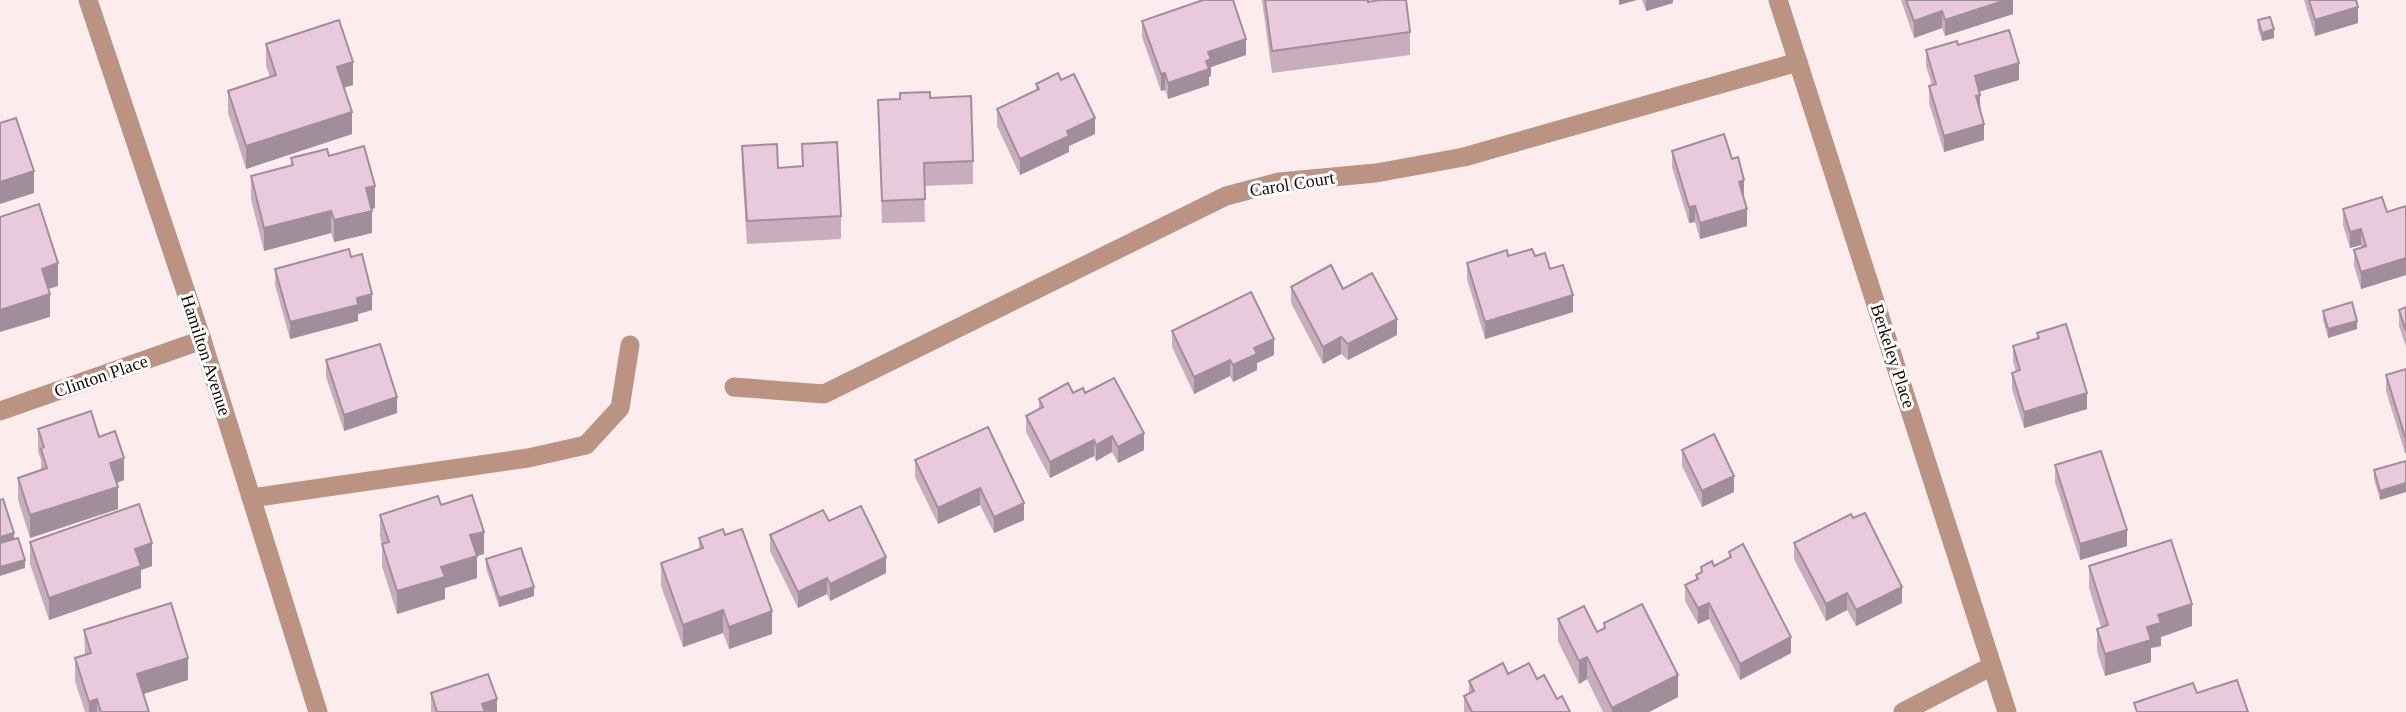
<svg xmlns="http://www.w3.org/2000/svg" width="2406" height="712" font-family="'Times New Roman',serif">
<rect width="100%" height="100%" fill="#fcecee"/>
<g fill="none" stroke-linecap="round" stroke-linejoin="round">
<!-- service -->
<path stroke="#bb9382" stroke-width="19" d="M251,498L528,458L586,445L620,408L630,345"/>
<!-- minor -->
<g stroke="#bb9382" stroke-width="19">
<path d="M88,0L202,340L318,712"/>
<path d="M1778,0L2007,712"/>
<path d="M734,387L824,394L1226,196L1279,182L1376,173L1464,157L1798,62"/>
<path d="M0,411L202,340"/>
<path d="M1903,712L1992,666"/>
</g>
</g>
<!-- wall -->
<g fill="#c8aebd">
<path d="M1262,0H1368V2L1410,32V55L1272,73Z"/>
<path d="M1642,0H1673V3L1646,11Z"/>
<path d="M1901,0H2013V14L1945,36L1942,28L1914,38Z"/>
<path d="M2304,0H2356L2358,23L2315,36Z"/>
<path d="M2258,20L2274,38L2262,41L2258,29Z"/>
<path d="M1142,21L1246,55L1211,67V76L1209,77V85L1168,99L1165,90L1161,91L1142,37Z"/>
<path d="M266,44L353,85L344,87L352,134L246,169L228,113V91L270,77L266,66Z"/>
<path d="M1958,45L2019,80L1979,91L1984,140L1944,152L1929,103V86L1932,85L1926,66V50Z"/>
<path d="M1061,80L1095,134L1069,146V152L1020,175L997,126V109L1036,91V84Z"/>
<path d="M930,98L973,161V184L924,186L925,222L882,223L878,100Z"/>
<path d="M802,144L841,216V239L747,244L742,168V146L778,168L802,166Z"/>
<path d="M1672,151L1744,196L1743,197L1747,226L1700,239L1695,222L1689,223L1672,167Z"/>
<path d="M329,156L375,208L371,209L372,233L334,242L331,233L264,251L251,199V176L291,166V158Z"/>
<path d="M2406,206V275L2361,289L2354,266V250L2361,247V245L2350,248L2343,225V209L2387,212Z"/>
<path d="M1508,256H1535L1550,269L1573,312L1485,339L1467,279V263Z"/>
<path d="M351,257L372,310L358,314V321L290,339L275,285V269Z"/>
<path d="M1291,287L1343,289L1397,335L1348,360L1341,354L1323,364L1291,303Z"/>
<path d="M2406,307V347L2399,326V310Z"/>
<path d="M2323,311L2357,329L2328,338L2323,320Z"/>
<path d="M1172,331L1274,355L1257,363V370L1233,382L1230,376L1194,394L1172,347Z"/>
<path d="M2037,333L2087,409L2024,428L2012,389V373L2016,372L2013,362V346L2037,338Z"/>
<path d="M326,360L397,413L344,431L326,377Z"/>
<path d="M2406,369L2405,453L2386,391V375Z"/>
<path d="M1085,393L1144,450L1118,463L1112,452L1096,461L1094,456L1050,478L1026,432V416L1039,409V399Z"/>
<path d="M38,429L99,437L124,480L117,483L118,509L30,538L18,500V478L41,470V460L38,451Z"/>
<path d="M1682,450L1734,492L1702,507L1682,466Z"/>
<path d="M915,460L1024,503V520L994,533L980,505L938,524L915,477Z"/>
<path d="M2406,461L2380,500L2374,479V470Z"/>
<path d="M2055,465L2127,546L2080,560L2055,482Z"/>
<path d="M441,505L484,554L477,556V578L445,588V599L397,614L382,566V544L380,537V515Z"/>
<path d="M829,521L886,573L830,601L827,594L798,608L770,551V535Z"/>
<path d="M699,538L772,634L729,649L723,633L683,647L661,586V563L699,550Z"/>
<path d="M30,542L152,566L141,570V588L49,620L30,564Z"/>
<path d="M1794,543L1902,603L1856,626L1847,610L1826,621L1794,559Z"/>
<path d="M1729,552L1791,653L1740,680L1709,619L1698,624L1685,601V585L1696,580V575L1701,573V567L1714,566L1729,558Z"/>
<path d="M486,559L534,596L499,607L486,568Z"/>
<path d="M2089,566L2192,626L2161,637V646L2151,648V662L2105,676L2097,651V629L2101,627L2089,588Z"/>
<path d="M1558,619L1597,632L1604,629V623L1678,697L1649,712H1603L1587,679L1579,684L1558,641Z"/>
<path d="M84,630L188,680L143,694L149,712H85L75,681V658L85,655Z"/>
<path d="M1508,674L1537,679L1570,712H1464V696L1469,693V681Z"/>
<path d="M431,693L497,712H431Z"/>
</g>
<!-- shaded-wall -->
<g fill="#a28d9a">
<path d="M1619,0H1637L1619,5Z"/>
<path d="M1646,0H1673V3L1646,11Z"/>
<path d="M2006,0H2013V14L1945,36V20Z"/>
<path d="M2358,7V23L2315,36V20Z"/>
<path d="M1942,11V28L1914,38V21Z"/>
<path d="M2274,29V38L2262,41V33Z"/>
<path d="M1246,39V55L1211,67V76L1209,77V85L1168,99V83L1206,61L1208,52Z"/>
<path d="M353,62V85L337,90V67Z"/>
<path d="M2019,63V80L1975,93V76Z"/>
<path d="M1165,73V90L1161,91V74Z"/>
<path d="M1980,95V111L1976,96Z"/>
<path d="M352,112V134L246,169V146Z"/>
<path d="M1095,118V134L1069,146V152L1020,175V159L1067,131Z"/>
<path d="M1984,124V140L1944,152V136Z"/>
<path d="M34,171V193L0,204V182Z"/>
<path d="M1744,180V196L1739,198V182Z"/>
<path d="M375,186V208L366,211V188Z"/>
<path d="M1695,206V222L1689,223V207Z"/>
<path d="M1747,209V226L1700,239V223Z"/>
<path d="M331,211V233L264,251V228Z"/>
<path d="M372,211V233L334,242V220Z"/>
<path d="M2361,229V245L2350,248V232Z"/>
<path d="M2406,258V275L2361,289V272Z"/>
<path d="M58,263V286L42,291V269Z"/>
<path d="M50,294V317L0,332V310Z"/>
<path d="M372,294V310L358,314V321L290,339V322L357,298Z"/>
<path d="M1573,295V312L1485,339V322Z"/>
<path d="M1397,319V335L1348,360V344Z"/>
<path d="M2357,321V329L2328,338V329Z"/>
<path d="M1341,337V354L1323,364V347Z"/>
<path d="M1274,339V355L1257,363V370L1233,382V365L1254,348Z"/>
<path d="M1230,360V376L1194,394V377Z"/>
<path d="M2087,393V409L2024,428V412Z"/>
<path d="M397,397V413L344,431V415Z"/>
<path d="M1144,433V450L1118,463V447Z"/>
<path d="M1112,436V452L1096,461V445Z"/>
<rect x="2405" y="437" width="1" height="16"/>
<path d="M1094,440V456L1050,478V462Z"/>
<path d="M124,458V480L110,485V463Z"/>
<path d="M1734,476V492L1702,507V491Z"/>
<path d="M2406,483V492L2380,500V491Z"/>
<path d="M118,487V509L30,538V515Z"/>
<path d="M980,488V505L938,524V508Z"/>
<path d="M1024,503V520L994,533V517Z"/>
<path d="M2127,530V546L2080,560V544Z"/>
<path d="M484,532V554L470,558V535Z"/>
<path d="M14,533V541L0,546V537Z"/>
<path d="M152,543V566L141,570V588L49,620V598L135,549Z"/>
<path d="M477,556V578L445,588V599L397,614V591L441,567Z"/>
<path d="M886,557V573L830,601V584Z"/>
<path d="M25,560V568L0,576V567Z"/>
<path d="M827,578V594L798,608V592Z"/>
<path d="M534,587V596L499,607V598Z"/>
<path d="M1902,587V603L1856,626V610Z"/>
<path d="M1847,593V610L1826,621V604Z"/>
<path d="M1709,603V619L1698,624V608Z"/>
<path d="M2192,604V626L2161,637V646L2151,648V662L2105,676V654L2158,615Z"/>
<path d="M723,610V633L683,647V625Z"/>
<path d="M772,611V634L729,649V627Z"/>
<path d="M1791,637V653L1740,680V664Z"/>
<path d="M1587,657V679L1579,684V661Z"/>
<path d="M188,658V680L137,696V674Z"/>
<path d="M1678,675V697L1649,712H1612V708Z"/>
<path d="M97,699V712H89V702Z"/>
<path d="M497,699V712H482V704Z"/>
</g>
<!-- building -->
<g fill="#e8cadc" stroke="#a28d9a" stroke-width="2">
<path d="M1203,0H1233L1246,39L1208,52L1211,59L1206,61L1209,69L1168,83L1165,73L1161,74L1142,21Z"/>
<path d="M1265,0H1368V2L1380,0H1406L1410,32L1272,51Z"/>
<path d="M1906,0H2006L1945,20L1942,11L1914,21Z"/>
<path d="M2309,0H2356L2358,7L2315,20Z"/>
<path d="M2270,17L2274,29L2262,33L2258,20Z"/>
<path d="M339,20L353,62L337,67L352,112L246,146L228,91L276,75L266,44Z"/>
<path d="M2009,30L2019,63L1975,76L1980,95L1976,96L1984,124L1944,136L1929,86L1936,84L1926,50L1957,41L1958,45Z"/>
<path d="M1058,73L1061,80L1074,74L1095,118L1067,131L1069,136L1020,159L997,109L1039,89L1036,84Z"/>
<path d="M930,92V98L971,96L973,161L924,163L925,199L882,201L878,100L900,99V93Z"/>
<path d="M16,118L34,171L0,182V123Z"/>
<path d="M1724,134L1732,159L1738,157L1744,180L1739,182L1747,209L1700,223L1695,206L1689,207L1672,151Z"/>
<path d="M837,142L841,216L747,221L742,146L777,144L778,168L803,166L802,144Z"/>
<path d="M364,146L375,186L366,188L372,211L334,220L331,211L264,228L251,176L293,165L291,158L327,149L329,156Z"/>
<path d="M2382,197L2387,212L2406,206V258L2361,272L2354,250L2366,246L2361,229L2350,232L2343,209Z"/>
<path d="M39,204L58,263L42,269L50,294L0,310V217Z"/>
<path d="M349,249L351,257L362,254L372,294L357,298L358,305L290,322L275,269Z"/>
<path d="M1532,249L1535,256L1545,253L1550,269L1563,265L1573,295L1485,322L1467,263L1507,250L1508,256Z"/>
<path d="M1331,265L1343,289L1372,273L1397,319L1348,344L1341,337L1323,347L1291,287Z"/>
<path d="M1251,292L1274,339L1254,348L1257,354L1233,365L1230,360L1194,377L1172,331Z"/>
<path d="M2352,302L2357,321L2328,329L2323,311Z"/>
<path d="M2406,307V331L2399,310Z"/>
<path d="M2066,324L2087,393L2024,412L2012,373L2020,370L2013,346L2039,338L2037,333Z"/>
<path d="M380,344L397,397L344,415L326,360Z"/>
<path d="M2406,369V437H2405L2386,375Z"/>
<path d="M1114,378L1144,433L1118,447L1112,436L1096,445L1094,440L1050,462L1026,416L1043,407L1039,399L1068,383L1073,393L1083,388L1085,393Z"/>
<path d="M91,411L99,437L115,431L124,458L110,463L118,487L30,515L18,478L47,468L41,449L44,447L38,429Z"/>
<path d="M988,427L1024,503L994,517L980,488L938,508L915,460Z"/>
<path d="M1714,434L1734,476L1702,491L1682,450Z"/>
<path d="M2101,451L2127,530L2080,544L2055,465Z"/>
<path d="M2406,461V483L2380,491L2374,470Z"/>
<path d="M472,495L484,532L470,535L477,556L441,567L445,577L397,591L382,544L389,542L380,515L438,496L441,505Z"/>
<path d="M3,499L14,533L0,537V500Z"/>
<path d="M139,504L152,543L135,549L141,566L49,598L30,542Z"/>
<path d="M861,506L886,557L830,584L827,578L798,592L770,535L823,510L829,521Z"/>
<path d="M1865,513L1902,587L1856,610L1847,593L1826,604L1794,543L1851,514L1853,518Z"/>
<path d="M723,529L725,535L742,529L772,611L729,627L723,610L683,625L661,563L703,548L699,538Z"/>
<path d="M18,538L25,560L0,567V543Z"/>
<path d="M2171,540L2192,604L2158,615L2161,623L2147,627L2151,640L2105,654L2097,629L2108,625L2089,566Z"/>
<path d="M1743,544L1791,637L1740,664L1709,603L1698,608L1685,585L1698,579L1696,575L1702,572L1701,567L1712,561L1714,566L1731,557L1729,552Z"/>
<path d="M521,548L534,587L499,598L486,559Z"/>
<path d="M171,603L188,658L137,674L149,712H101L97,699L89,702L75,658L91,653L84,630Z"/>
<path d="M1642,604L1678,675L1612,708L1587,657L1579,661L1558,619L1584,606L1597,632L1605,628L1604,623Z"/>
<path d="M1503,663L1508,674L1529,663L1537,679L1544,675L1557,699L1562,696L1570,712H1472L1464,696L1474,691L1469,681Z"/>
<path d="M488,674L497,699L482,704L485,712H437L431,693Z"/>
<path d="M2237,680L2248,712H2137L2134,703L2193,683L2197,693Z"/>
</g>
<g text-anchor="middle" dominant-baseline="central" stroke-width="6" stroke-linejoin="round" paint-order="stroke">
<!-- street labels -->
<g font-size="18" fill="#15090b" stroke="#fefefe">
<text transform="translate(1292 184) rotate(-9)">Carol Court</text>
<text transform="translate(206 355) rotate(72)">Hamilton Avenue</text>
<text transform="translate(1893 356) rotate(72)">Berkeley Place</text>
<text transform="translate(101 376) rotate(-19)">Clinton Place</text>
</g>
</g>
</svg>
